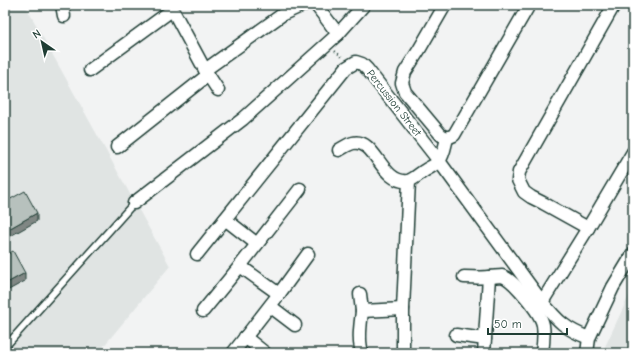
<svg xmlns="http://www.w3.org/2000/svg" width="638" height="358" font-family="'Comic Neue',sans-serif">
<rect width="100%" height="100%" fill="#f2f3f3"/>
<filter id="ink" filterUnits="userSpaceOnUse"><feTurbulence type="fractalNoise" baseFrequency=".025" numOctaves="2"/><feDisplacementMap in="SourceGraphic" scale="8" xChannelSelector="R" yChannelSelector="G"/><feConvolveMatrix kernelMatrix="1 2 1 2 8 2 1 2 1" color-interpolation-filters="sRGB"/></filter>
<g filter="url(#ink)">
<!-- built -->
<g fill="#e0e4e3">
<path d="M5,5H25L170,266L98,353H5Z"/>
<path d="M633,287V353H602Z"/>
</g>
<g fill="none" stroke-linecap="round" stroke-linejoin="round">
<!-- service casing -->
<g stroke="#1f3d34" stroke-width="9">
<path id="service" d="M5,347L134,203"/>
</g>
<!-- minor casing -->
<g stroke="#1f3d34" stroke-width="15">
<g id="minor">
<path d="M62,5L64,16"/>
<path d="M170,5L205,70L218,90"/>
<path d="M316,5L338,34"/>
<path d="M445,5L419,50L405,72L402,83L405,92L441,135L447,138L454,135L529,5"/>
<path d="M90,70L172,10"/>
<path d="M205,70L283,14L303,5"/>
<path d="M117,147L208,75"/>
<path d="M339,150C343,148 348,144 353,143C376,138 381,184 408,181C413,180 419,174 424,171C428,168 436,165 439,161C444,155 445,145 447,138"/>
<path d="M134,203L243,119L338,34L364,5"/>
<path d="M225,219L257,244"/>
<path d="M588,228L543,203L531,197L524,192L518,180L519,172L614,5"/>
<path d="M197,254L346,68L356,62L362,64L367,69L439,161L542,302C558,321 565,329 589,338"/>
<path d="M240,266L279,294"/>
<path d="M464,277C473,277 481,278 489,277C493,277 498,276 502,276C513,279 541,313 543,325C544,332 543,346 542,353"/>
<path d="M360,294L362,311L403,309"/>
<path d="M542,302L588,228L633,152"/>
<path d="M270,306L295,325"/>
<path d="M203,311L240,266L300,189"/>
<path d="M362,311C361,322 357,343 363,353"/>
<path d="M456,335L485,339"/>
<path d="M245,337L265,353"/>
<path d="M233,353L279,294L308,254"/>
<path d="M401,353L403,351V309L409,181"/>
<path d="M484,353L489,277"/>
<path d="M587,353L589,338L613,287L633,254"/>
</g>
</g>
<!-- path -->
<path stroke="#1f3d34" stroke-width="2" stroke-dasharray="1 3" stroke-linecap="butt" d="M335,51L342,57"/>
<!-- service -->
<use href="#service" stroke="#fff" stroke-width="6"/>
<!-- minor -->
<use href="#minor" stroke="#fff" stroke-width="12"/>
</g>
<!-- shaded-wall -->
<g fill="#808784" stroke="#1f3d34">
<path d="M37,213V221L5,239V231Z"/>
<path d="M25,273V281L5,292V284Z"/>
</g>
<!-- building -->
<g fill="#b7c1bd" stroke="#1f3d34">
<path d="M25,191L37,213L5,231V202Z"/>
<path d="M5,249L8,254L13,251L25,273L5,284Z"/>
</g>
</g>
<g text-anchor="middle" dominant-baseline="central" stroke-width="4" stroke-linejoin="round" paint-order="stroke">
<!-- street labels -->
<g font-size="11" fill="#1f3d34" stroke="#fff">
<text transform="translate(394 103) rotate(52)">Percussion Street</text>
</g>
</g>
<!-- margin -->
<rect width="638" height="358" fill="none" stroke="#fff" stroke-width="20"/>
<rect x="10" y="10" width="618" height="338" fill="none" stroke="#1f3d34" stroke-width="1.5" filter="url(#ink)"/>
<!-- north arrow -->
<g transform="translate(42 42) rotate(326)" stroke="#ffffff" stroke-width="3" paint-order="stroke">
<path d="M0-3L7 15L0 10L-7 15Z" fill="#1f3d34"/>
<text y="-6" font-size="11" font-weight="bold" text-anchor="middle" fill="#1f3d34">N</text>
</g>
<!-- scale -->
<path d="M488 328v6h79v-6" fill="none" stroke="#1f3d34" stroke-width="2"/>
<text x="494" y="328" font-size="12" fill="#1f3d34" stroke="#ffffff" stroke-width="3" paint-order="stroke">50 m</text>
</svg>
